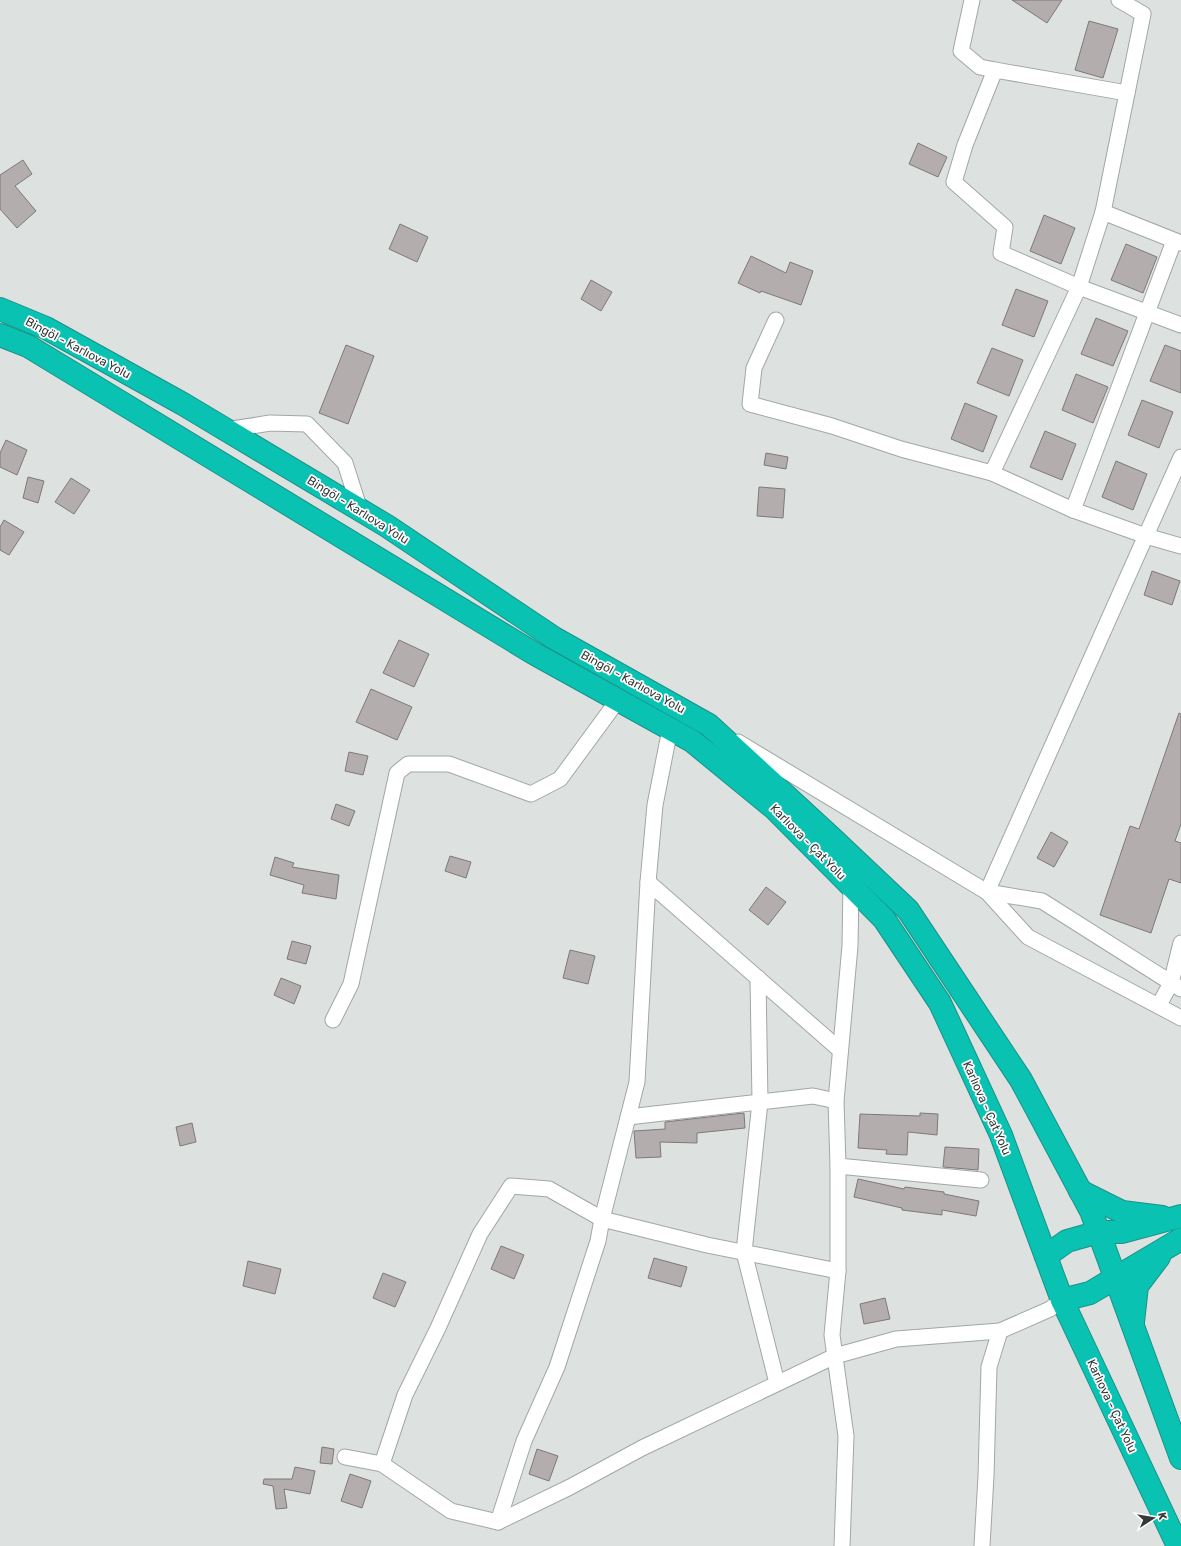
<svg xmlns="http://www.w3.org/2000/svg" width="1181" height="1546" font-family="Rubik,sans-serif">
<rect width="100%" height="100%" fill="#dde2e1"/>
<!-- building -->
<g fill="#b3aead" stroke="#7e7978">
<path d="M1012,0H1062L1047,23Z"/>
<path d="M1089,21L1118,29L1103,78L1075,70Z"/>
<path d="M918,143L947,157L938,177L909,164Z"/>
<path d="M23,160L32,174L15,186L36,211L17,228L0,209V175Z"/>
<path d="M1044,215L1075,228L1061,264L1030,251Z"/>
<path d="M400,224L428,237L417,262L389,249Z"/>
<path d="M1126,244L1157,257L1143,293L1111,280Z"/>
<path d="M751,256L786,273L790,262L813,271L801,305L761,291L760,293L738,283Z"/>
<path d="M591,280L612,292L601,311L581,299Z"/>
<path d="M1016,289L1048,301L1034,337L1002,325Z"/>
<path d="M1096,318L1128,331L1113,366L1081,354Z"/>
<path d="M346,345L374,356L348,424L319,413Z"/>
<path d="M1165,345L1181,351V393L1150,381Z"/>
<path d="M992,348L1023,360L1009,396L977,383Z"/>
<path d="M1076,374L1108,387L1093,423L1062,410Z"/>
<path d="M1142,400L1173,412L1159,448L1128,435Z"/>
<path d="M965,403L997,416L983,452L951,439Z"/>
<path d="M1045,431L1076,444L1062,480L1030,467Z"/>
<path d="M6,440L27,450L17,475L0,467V453Z"/>
<path d="M766,453L788,457L786,469L764,465Z"/>
<path d="M1116,461L1147,474L1133,510L1102,497Z"/>
<path d="M28,477L44,481L38,503L23,498Z"/>
<path d="M71,478L90,490L74,514L55,502Z"/>
<path d="M759,487L785,489L783,518L757,516Z"/>
<path d="M4,520L24,532L9,555L0,550V527Z"/>
<path d="M1152,571L1180,581L1172,605L1144,595Z"/>
<path d="M399,640L429,654L414,687L383,673Z"/>
<path d="M371,689L412,707L397,740L356,722Z"/>
<path d="M1179,713L1181,714V824L1175,841L1181,843V883L1169,879L1151,933L1100,915L1130,826L1139,829Z"/>
<path d="M349,752L368,756L363,775L345,771Z"/>
<path d="M336,804L355,811L349,826L331,819Z"/>
<path d="M1051,832L1068,842L1054,867L1037,858Z"/>
<path d="M450,856L471,862L466,878L445,871Z"/>
<path d="M275,857L294,863L292,867L339,875L336,899L302,893L304,885L270,875Z"/>
<path d="M766,887L786,902L768,925L749,910Z"/>
<path d="M292,941L311,946L306,964L287,959Z"/>
<path d="M570,950L595,956L588,984L563,978Z"/>
<path d="M281,978L301,986L294,1004L274,995Z"/>
<path d="M744,1113L745,1128L697,1133V1143L660,1142L661,1157L636,1158L634,1131L665,1129V1122Z"/>
<path d="M920,1113L938,1114L937,1135L908,1132L907,1155L886,1154L887,1150L858,1148L860,1114L920,1116Z"/>
<path d="M192,1123L196,1142L180,1146L176,1127Z"/>
<path d="M945,1147L979,1149L978,1170L943,1167Z"/>
<path d="M858,1179L904,1189L905,1187L944,1192V1194L979,1201L976,1216L942,1210V1215L902,1210V1208L854,1197Z"/>
<path d="M501,1246L524,1255L514,1279L491,1269Z"/>
<path d="M654,1258L687,1267L681,1287L648,1278Z"/>
<path d="M248,1261L281,1269L275,1294L243,1286Z"/>
<path d="M383,1273L406,1282L395,1307L373,1298Z"/>
<path d="M885,1298L890,1319L864,1324L860,1304Z"/>
<path d="M322,1447L334,1449L332,1464L320,1463Z"/>
<path d="M537,1449L558,1456L549,1481L529,1474Z"/>
<path d="M295,1467L315,1471L310,1494L284,1489L287,1508L276,1509L273,1486L263,1484L264,1479H292Z"/>
<path d="M350,1474L371,1481L362,1508L341,1501Z"/>
</g>
<g fill="none" stroke-linecap="round" stroke-linejoin="round">
<!-- minor casing -->
<g stroke="#a1a7a6" stroke-width="17">
<g id="minor">
<path d="M972,0L961,51L980,67L995,70L965,145L954,182L1005,227L1001,253L1079,287L1181,325"/>
<path d="M995,70L1127,93"/>
<path d="M1103,212L1181,243"/>
<path d="M776,320L754,368L750,404L832,426L901,449L992,473L1073,510L1146,536L1181,546"/>
<path d="M226,430L270,423L307,424L345,463L360,510"/>
<path d="M992,473L1079,287L1103,212L1143,14L1119,0"/>
<path d="M1073,510L1174,241"/>
<path d="M738,742L987,892L1028,937L1181,1018"/>
<path d="M648,882L840,1050"/>
<path d="M987,892L1181,457"/>
<path d="M987,892L1042,901L1181,989"/>
<path d="M758,978L760,1102L744,1252L777,1383"/>
<path d="M1159,1005L1171,983L1181,943"/>
<path d="M333,1020L351,984L397,773L408,764H449L531,794L560,779L618,700"/>
<path d="M628,1117L813,1096L836,1101"/>
<path d="M838,1166L981,1180"/>
<path d="M838,1271L832,1335L846,1436L842,1546"/>
<path d="M345,1457L382,1464L451,1511L498,1522L524,1441L557,1367L598,1241L602,1219L637,1082L648,882L655,805L670,729"/>
<path d="M382,1464L405,1395L438,1328L480,1234L511,1186L549,1189L602,1219L707,1245L838,1271V1166L836,1101L850,946L851,885"/>
<path d="M498,1522L570,1487L642,1448L835,1356L896,1339L1000,1331"/>
<path d="M982,1546L986,1476L989,1367L1000,1331L1050,1309L1062,1300"/>
</g>
</g>
<!-- highway casing -->
<g stroke="#199287" stroke-width="24">
<g id="highway">
<path d="M0,309L46,328L183,404L387,526L554,638L709,725L832,838L908,910L1021,1080L1091,1211L1181,1458"/>
<path d="M0,335L28,346L535,654L692,741L775,809L884,919L940,1003L1001,1135L1062,1300L1178,1546"/>
<path d="M1080,1191L1122,1212L1162,1217"/>
<path d="M1046,1256L1067,1241L1099,1232H1122L1181,1216"/>
<path d="M1062,1300L1090,1293L1181,1239"/>
<path d="M1133,1322L1137,1286L1159,1257"/>
</g>
</g>
<!-- minor -->
<use href="#minor" stroke="#fff" stroke-width="15"/>
<!-- highway -->
<use href="#highway" stroke="#0ac2b2" stroke-width="22"/>
</g>
<g text-anchor="middle" dominant-baseline="central" stroke-width="3.5" stroke-linejoin="round" paint-order="stroke">
<!-- street labels -->
<g font-size="12" fill="#353837" stroke="#fff">
<text transform="translate(78 348) rotate(28)">Bingöl - Karlıova Yolu</text>
<text transform="translate(358 510) rotate(32)">Bingöl - Karlıova Yolu</text>
<text transform="translate(633 682) rotate(29)">Bingöl - Karlıova Yolu</text>
<text transform="translate(808 842) rotate(45)">Karlıova - Çat Yolu</text>
<text transform="translate(987 1108) rotate(66)">Karlıova - Çat Yolu</text>
<text transform="translate(1112 1406) rotate(65)">Karlıova - Çat Yolu</text>
</g>
</g>
<!-- north arrow -->
<g transform="translate(1153 1518) rotate(78)" stroke="#ffffff" stroke-width="3" paint-order="stroke">
<path d="M0-3L7 15L0 10L-7 15Z" fill="#353837"/>
<text y="-6" font-size="11" font-weight="bold" text-anchor="middle" fill="#353837">K</text>
</g>
</svg>
